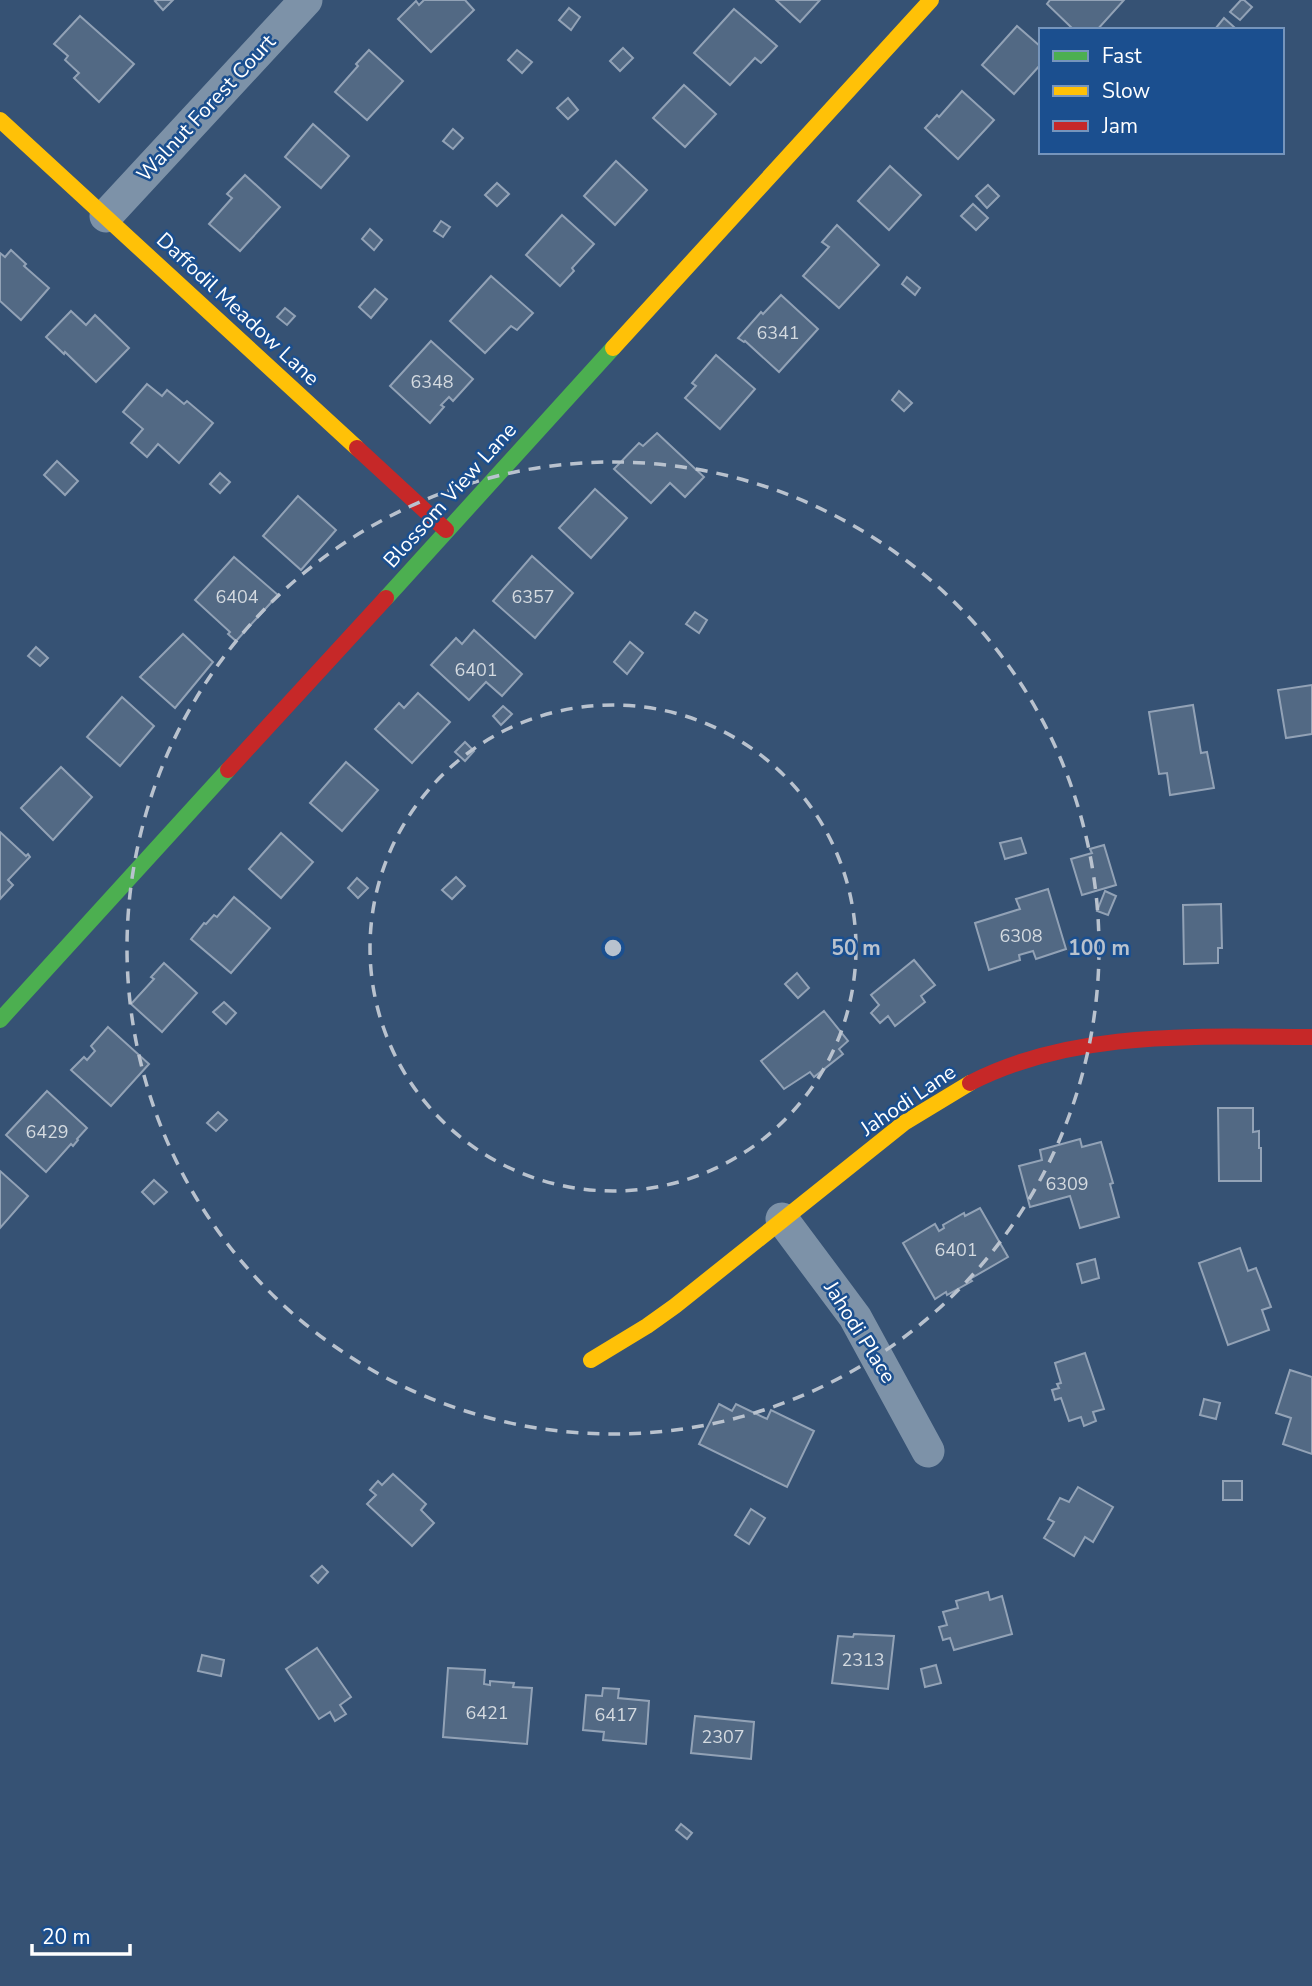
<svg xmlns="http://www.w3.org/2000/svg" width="1312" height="1986" font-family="'Nunito Sans',sans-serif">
<rect width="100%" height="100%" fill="#365274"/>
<!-- building -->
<g fill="#526984" stroke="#92a2b6" stroke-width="2">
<path d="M157,0H173L163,10L155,1Z"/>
<path d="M424,0H465L474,10L431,52L398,19L416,1L419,5Z"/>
<path d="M776,0H820L800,22Z"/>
<path d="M1050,0H1124L1097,30H1074L1047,4Z"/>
<path d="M1241,0H1244L1252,7L1240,20L1230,12Z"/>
<path d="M569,8L580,17L571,30L559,20Z"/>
<path d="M734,9L777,46L761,63L755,58L730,85L694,53Z"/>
<path d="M80,16L134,64L99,102L74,78L79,73L65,60L68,56L54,44Z"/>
<path d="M1224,18L1234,27L1231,30L1215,29Z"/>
<path d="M1017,26L1041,47V64L1014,94L982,65Z"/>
<path d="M623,48L633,58L620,71L610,61Z"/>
<path d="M369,50L403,81L367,120L335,92L358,66L356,64Z"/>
<path d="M517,50L532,62L522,73L508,60Z"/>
<path d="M684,85L716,114L685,147L653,118Z"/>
<path d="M962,91L994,120L958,159L925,128L937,115L939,117Z"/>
<path d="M568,98L578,110L568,119L557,108Z"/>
<path d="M313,124L349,156L321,188L285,157Z"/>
<path d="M453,129L463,138L453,149L443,141Z"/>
<path d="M616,161L647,190L615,225L584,196Z"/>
<path d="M890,166L921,195L889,230L858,201Z"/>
<path d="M245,175L280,207L240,251L209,224L232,198L227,194Z"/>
<path d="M497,183L509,194L497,206L485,195Z"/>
<path d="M988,185L999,196L987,208L976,196Z"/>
<path d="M973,204L988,218L976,230L961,216Z"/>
<path d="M562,215L594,244L572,268L574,271L560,286L526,255Z"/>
<path d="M441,221L450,227L443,237L434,231Z"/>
<path d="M837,225L879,265L839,308L803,276L829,247L822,242Z"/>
<path d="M370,229L382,240L374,250L362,239Z"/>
<path d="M11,250L26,264L24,266L49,288L21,320L0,301V253L5,257Z"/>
<path d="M491,276L533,313L517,330L511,326L485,353L450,321Z"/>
<path d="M907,277L920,288L915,295L902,284Z"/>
<path d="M375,289L387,299L371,318L359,307Z"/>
<path d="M781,295L818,329L779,372L745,341L744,342L738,338L761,312L763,314Z"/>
<path d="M285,308L295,316L287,325L277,317Z"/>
<path d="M71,311L86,325L95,315L129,348L96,382L65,352L64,354L46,337Z"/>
<path d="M431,341L473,379L453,401L449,397L441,405L444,407L430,423L390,386Z"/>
<path d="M716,355L755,389L720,429L685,398L696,386L692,383Z"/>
<path d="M147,384L162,396L167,390L184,404L187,401L213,423L179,463L158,444L147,457L131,443L143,429L123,412Z"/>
<path d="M899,391L912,403L904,411L892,400Z"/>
<path d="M657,433L704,477L685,497L670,483L651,503L614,469L639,443L643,446Z"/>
<path d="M57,461L78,481L65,495L44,475Z"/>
<path d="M220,473L230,482L220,493L210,484Z"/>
<path d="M595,489L627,518L591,558L559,528Z"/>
<path d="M298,496L336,530L301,570L263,536Z"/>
<path d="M532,556L573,593L535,638L493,601Z"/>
<path d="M234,557L278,595L236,641L228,634L230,632L195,600Z"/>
<path d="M695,612L707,620L699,633L686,624Z"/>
<path d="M474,630L522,674L502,696L486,682L469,700L431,665L456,638L462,644Z"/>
<path d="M183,634L213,662L175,708L140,677Z"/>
<path d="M630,642L643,653L627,674L614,662Z"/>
<path d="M36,647L48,658L40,666L28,656Z"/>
<path d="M1312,685V734L1286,738L1278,690Z"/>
<path d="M418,693L450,722L412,763L375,729L399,703L404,708Z"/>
<path d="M122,697L154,726L120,766L87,737Z"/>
<path d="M1193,705L1201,753L1207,752L1214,788L1170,795L1167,773L1159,774L1149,712Z"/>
<path d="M503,706L512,714L501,725L493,716Z"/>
<path d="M465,742L474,751L465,761L455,752Z"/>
<path d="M346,762L378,790L342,831L310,803Z"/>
<path d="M61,767L92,797L53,840L21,808Z"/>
<path d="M0,832L26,856L28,854L30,857L8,880L13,885L0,899Z"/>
<path d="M281,833L313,862L281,898L249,869Z"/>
<path d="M1021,838L1026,853L1005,859L1000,843Z"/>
<path d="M1104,845L1116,885L1082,895L1071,859L1092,853L1090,849Z"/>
<path d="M456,877L465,886L452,899L442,890Z"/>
<path d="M357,878L368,888L358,898L348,888Z"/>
<path d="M1048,889L1066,949L1036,959L1033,951L1019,955L1020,960L989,970L975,923L1020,909L1016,899Z"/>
<path d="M1105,891L1116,896L1108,915L1097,911Z"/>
<path d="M234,897L270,928L231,973L191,939L204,923L206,924L214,915L217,917Z"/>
<path d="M1221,904L1222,948H1218V963L1184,964L1183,905Z"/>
<path d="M914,960L935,985L921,996L925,1002L895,1026L888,1016L880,1023L871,1013L879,1005L871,995Z"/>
<path d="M164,963L197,993L162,1032L131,1004L154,979L151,977Z"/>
<path d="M797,973L809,988L798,998L785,984Z"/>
<path d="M224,1002L236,1013L226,1024L213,1012Z"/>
<path d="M824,1011L848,1041L839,1049L843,1054L814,1077L810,1072L784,1089L761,1061Z"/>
<path d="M108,1027L149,1064L111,1106L71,1070L84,1057L87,1060L95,1051L91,1046Z"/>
<path d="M47,1091L87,1128L77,1139L78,1140L73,1146L71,1144L46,1172L6,1135Z"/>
<path d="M1218,1108H1253V1132L1259,1131V1148H1261V1181H1219Z"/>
<path d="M218,1112L227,1120L216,1131L207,1123Z"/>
<path d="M1080,1139L1082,1147L1101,1142L1113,1183L1110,1184L1119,1217L1080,1228L1070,1196L1030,1207L1019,1166L1042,1160L1040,1150Z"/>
<path d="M0,1171L28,1196L0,1228Z"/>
<path d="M154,1180L167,1192L154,1204L142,1192Z"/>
<path d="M980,1208L1008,1257L970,1279L972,1281L947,1295L946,1292L935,1299L903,1243L935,1224L939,1231L944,1228L943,1225L964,1213L965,1216Z"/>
<path d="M1240,1248L1248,1271L1256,1268L1271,1307L1262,1310L1269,1330L1228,1345L1199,1263Z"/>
<path d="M1095,1259L1099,1278L1082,1283L1077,1264Z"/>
<path d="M1085,1353L1104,1409L1093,1412L1096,1421L1084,1426L1081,1417L1069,1421L1061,1398L1055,1400L1052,1390L1059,1388L1057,1384L1061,1383L1055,1363Z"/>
<path d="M1290,1370L1312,1377V1454L1283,1444L1291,1418L1276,1413Z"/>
<path d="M1204,1399L1220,1403L1216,1419L1200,1415Z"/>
<path d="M719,1404L732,1411L736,1404L767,1419L771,1410L814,1431L787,1487L699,1444Z"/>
<path d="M393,1474L426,1504L421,1510L434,1523L412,1546L367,1504L376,1495L370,1490L378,1481L382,1485Z"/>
<rect x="1223" y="1481" width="19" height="19"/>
<path d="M1078,1487L1113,1507L1093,1542L1085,1537L1074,1556L1044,1538L1054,1522L1048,1519L1060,1498L1069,1502Z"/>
<path d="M751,1509L765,1518L749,1544L735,1535Z"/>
<path d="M322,1566L328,1572L318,1583L311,1576Z"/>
<path d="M988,1592L990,1600L1002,1596L1012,1634L954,1650L950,1638L943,1640L939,1627L947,1625L943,1612L958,1608L956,1601Z"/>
<path d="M854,1634L894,1636L888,1689L832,1683L838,1636L853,1637Z"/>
<path d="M317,1648L351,1697L340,1705L346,1714L335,1721L330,1712L319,1719L286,1669Z"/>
<path d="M202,1655L224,1660L221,1676L198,1671Z"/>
<path d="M936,1665L941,1683L925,1687L921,1669Z"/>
<path d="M448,1668L485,1670L484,1684L490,1685V1681L514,1683L513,1687L532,1688L527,1744L443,1737Z"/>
<path d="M603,1688L619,1689L618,1698L649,1701L646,1744L603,1740L604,1732L583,1730L586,1695L602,1696Z"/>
<path d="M695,1716L754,1722L751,1759L691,1753Z"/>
<path d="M681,1824L692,1833L687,1839L676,1830Z"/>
</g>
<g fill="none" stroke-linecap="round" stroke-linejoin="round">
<!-- street -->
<g stroke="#7d92a8" stroke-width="33">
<path d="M106,216L306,0"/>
<path d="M782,1219L855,1317L928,1451"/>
</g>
<!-- fast -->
<g stroke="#4caf50" stroke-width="16">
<path d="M386,598L613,348"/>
<path d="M0,1020L228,770"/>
</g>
<!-- slow -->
<g stroke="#ffc107" stroke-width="16">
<path d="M0,120L357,448"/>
<path d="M613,348L931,0"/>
<path d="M591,1360L647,1326L675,1306L904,1123L970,1083"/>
</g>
<!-- jam -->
<g stroke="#c62828" stroke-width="16">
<path d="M357,448L446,530"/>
<path d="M228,770L386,598"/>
<path d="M970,1083C1075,1029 1198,1037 1312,1037"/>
</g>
</g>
<!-- distance rings -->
<g fill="none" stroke="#b9c2ce" stroke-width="3.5" stroke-dasharray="12 9">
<circle cx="613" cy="948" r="243"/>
<circle cx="613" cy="948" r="486"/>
</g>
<g text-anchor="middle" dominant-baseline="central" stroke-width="5" stroke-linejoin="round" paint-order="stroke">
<!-- number labels -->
<g font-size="18" fill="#d4dae0">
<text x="778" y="333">6341</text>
<text x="432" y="382">6348</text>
<text x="237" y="597">6404</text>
<text x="533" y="597">6357</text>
<text x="476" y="670">6401</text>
<text x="1021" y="936">6308</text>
<text x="47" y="1132">6429</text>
<text x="1067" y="1184">6309</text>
<text x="956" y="1250">6401</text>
<text x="863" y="1660">2313</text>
<text x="487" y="1713">6421</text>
<text x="616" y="1715">6417</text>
<text x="723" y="1737">2307</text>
</g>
<!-- street labels -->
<g font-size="21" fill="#fff" stroke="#1b4f8f">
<text transform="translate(206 108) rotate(-47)">Walnut Forest Court</text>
<text transform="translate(238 309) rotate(43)">Daffodil Meadow Lane</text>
<text transform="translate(450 495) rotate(-48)">Blossom View Lane</text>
<text transform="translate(908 1100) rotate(-34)">Jahodi Lane</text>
<text transform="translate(860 1332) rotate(58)">Jahodi Place</text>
</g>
</g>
<circle cx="613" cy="948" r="10" fill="#b9c2ce" stroke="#1b4f8f" stroke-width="3.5"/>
<g font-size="21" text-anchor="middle" font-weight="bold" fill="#b9c2ce" stroke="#1b4f8f" stroke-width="5" stroke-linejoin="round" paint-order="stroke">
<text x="856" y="955">50 m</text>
<text x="1099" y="955">100 m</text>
</g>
<!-- legend -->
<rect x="1039" y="28" width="245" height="126" fill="#1b4f8f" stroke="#7695bc" stroke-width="2"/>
<rect x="1053" y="51" width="35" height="10" fill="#4caf50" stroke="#7695bc" stroke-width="2"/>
<text x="1102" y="63" font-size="21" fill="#ffffff">Fast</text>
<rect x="1053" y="86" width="35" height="10" fill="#ffc107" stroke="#7695bc" stroke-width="2"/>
<text x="1102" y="98" font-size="21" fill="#ffffff">Slow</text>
<rect x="1053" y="121" width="35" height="10" fill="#c62828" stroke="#7695bc" stroke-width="2"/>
<text x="1102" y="133" font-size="21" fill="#ffffff">Jam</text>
<!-- scale -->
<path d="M32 1944v10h98v-10" fill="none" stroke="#ffffff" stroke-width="3.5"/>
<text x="42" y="1944" font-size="21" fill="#ffffff" stroke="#1b4f8f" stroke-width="5" paint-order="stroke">20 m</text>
</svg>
